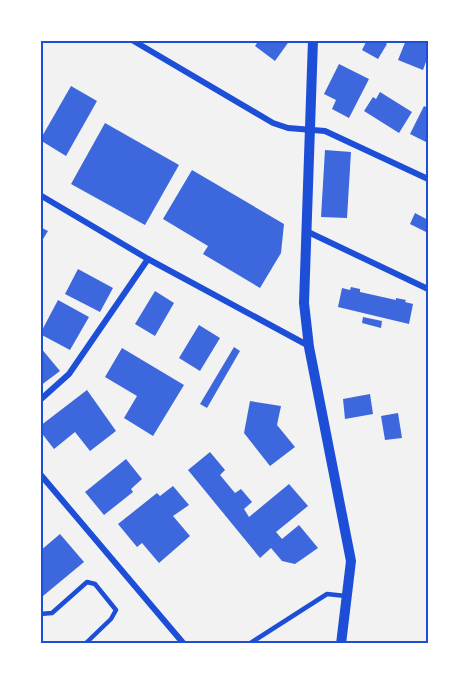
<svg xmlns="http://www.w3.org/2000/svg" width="469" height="684" font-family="'Alegreya Sans',sans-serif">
<rect width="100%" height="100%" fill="#f2f2f2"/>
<!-- building -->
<g fill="#3d67dc">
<path d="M259,40H290L275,61L255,46Z"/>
<path d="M367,40H382L387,44L378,59L362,50Z"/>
<path d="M406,40L428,43V56L423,70L398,60Z"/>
<path d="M339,64L369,79L349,118L332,109L336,100L324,94Z"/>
<path d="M71,86L97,101L66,156L40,140Z"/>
<path d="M380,92L412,112L399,133L364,111L373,97L376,99Z"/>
<path d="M424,106L428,108V143L410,134Z"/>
<path d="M105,123L179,165L145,225L71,184Z"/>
<path d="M325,150L351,152L347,218L321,217Z"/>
<path d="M192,170L284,224L281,253L260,288L203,254L208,246L163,219Z"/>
<path d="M415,213L428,220V233L410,224Z"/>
<path d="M40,227L48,231L40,244Z"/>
<path d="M78,269L113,288L100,312L65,294Z"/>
<path d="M351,287L360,289V292L396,300V298L406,300L405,302L413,304L409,324L338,307L342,288L350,290Z"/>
<path d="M155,291L174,303L155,336L135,324Z"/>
<path d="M58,300L89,317L70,350L40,334Z"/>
<path d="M363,317L382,321L381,328L362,323Z"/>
<path d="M199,325L220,338L200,371L179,358Z"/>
<path d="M40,347L60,371L40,386Z"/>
<path d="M234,347L240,351L207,408L200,404Z"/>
<path d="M122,348L184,385L153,436L124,418L137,396L105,377Z"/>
<path d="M87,390L116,431L90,451L75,432L54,449L40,431V426Z"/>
<path d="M370,394L373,414L345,419L343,399Z"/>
<path d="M250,401L281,406L277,425L295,447L270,466L244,433Z"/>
<path d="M398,413L402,438L385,440L381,416Z"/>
<path d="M210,452L225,470L220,475L235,493L241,489L252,502L244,509L249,517L289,484L308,506L276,532L282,539L299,525L318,548L295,564L282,561L271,548L260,558L188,470Z"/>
<path d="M126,459L142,479L131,489L133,492L104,515L85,492Z"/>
<path d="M173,486L189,505L173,516L190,536L159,563L142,543L137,547L118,524L157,493L160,496Z"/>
<path d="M60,534L84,562L43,596L40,593V551Z"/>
</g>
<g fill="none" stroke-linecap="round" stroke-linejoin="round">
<!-- service -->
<g stroke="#1d4ed8" stroke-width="4.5">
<path d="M40,614L52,613L87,582L95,584L116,610L111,619L85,644"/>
<path d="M249,644L327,594L346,596"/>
</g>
<!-- minor -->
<g stroke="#1d4ed8" stroke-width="6">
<path d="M132,40L273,123L288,128L325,131L428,179"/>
<path d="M40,195L148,259L309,346"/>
<path d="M306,231L428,289"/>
<path d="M40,400L69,374L148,259"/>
<path d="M40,474L184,644"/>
</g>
<!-- tertiary -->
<path stroke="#1d4ed8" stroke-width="10" d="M313,40L304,303L309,347L351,561L341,644"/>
</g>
<!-- border -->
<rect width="469" height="684" fill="none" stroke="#ffffff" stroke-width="84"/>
<rect x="42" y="42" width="385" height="600" fill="none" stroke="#1d4ed8" stroke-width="2"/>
</svg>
